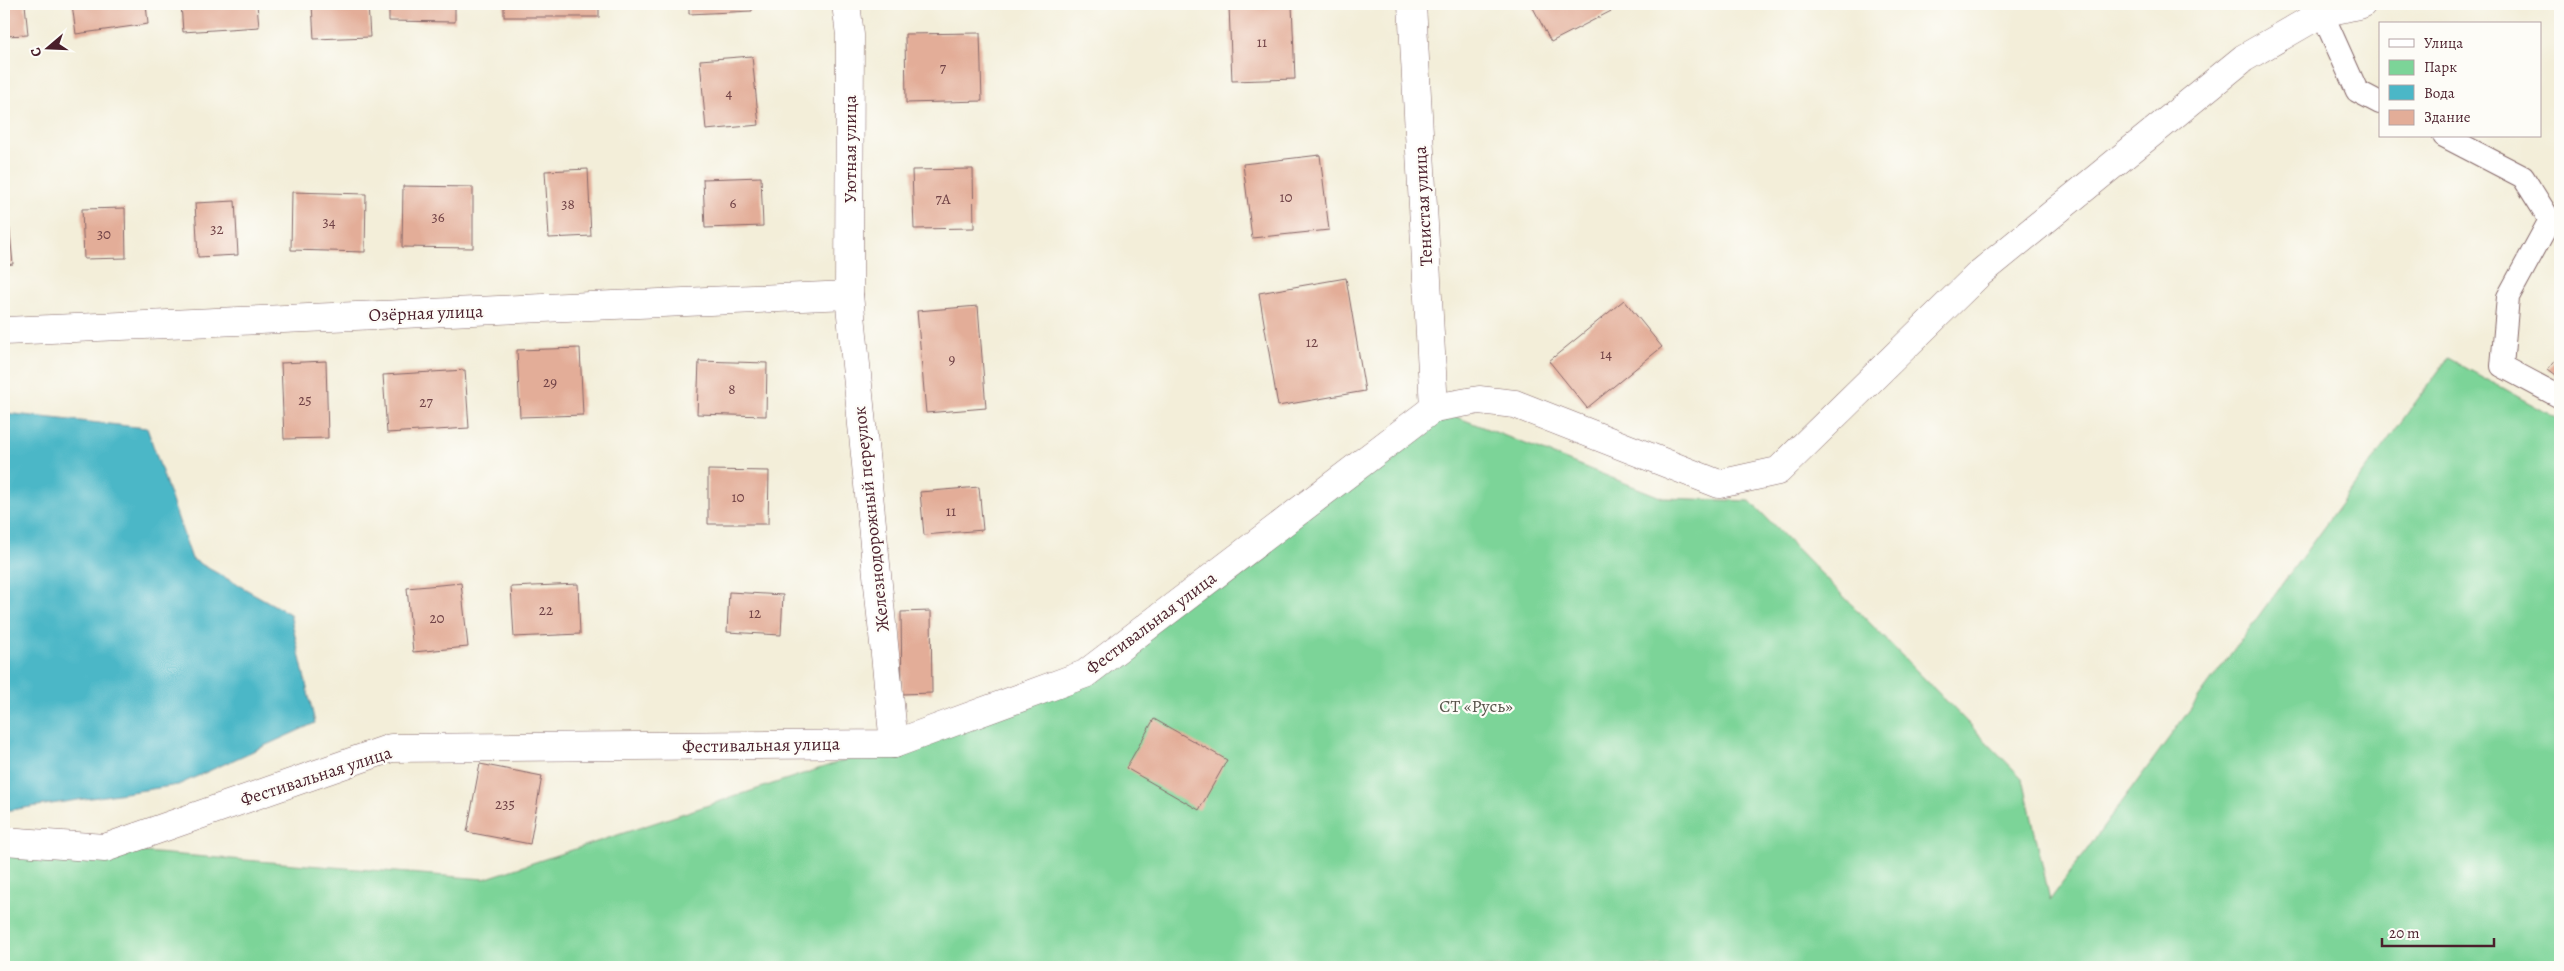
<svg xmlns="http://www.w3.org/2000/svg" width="2564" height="971" font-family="Alegreya,serif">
<rect width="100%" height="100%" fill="#fdfcf7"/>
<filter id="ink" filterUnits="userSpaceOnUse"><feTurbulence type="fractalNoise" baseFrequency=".02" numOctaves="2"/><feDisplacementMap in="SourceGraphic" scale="10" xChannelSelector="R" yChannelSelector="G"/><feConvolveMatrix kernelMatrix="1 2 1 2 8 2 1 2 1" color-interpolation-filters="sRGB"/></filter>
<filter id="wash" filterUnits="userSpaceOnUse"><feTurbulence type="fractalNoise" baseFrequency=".0096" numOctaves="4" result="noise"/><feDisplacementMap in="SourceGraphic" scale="20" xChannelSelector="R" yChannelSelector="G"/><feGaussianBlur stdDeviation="1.12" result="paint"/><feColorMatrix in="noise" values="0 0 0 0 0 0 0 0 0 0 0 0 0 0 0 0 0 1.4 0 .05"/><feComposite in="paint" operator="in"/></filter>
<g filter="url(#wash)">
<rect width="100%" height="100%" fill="#f3eed9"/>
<!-- green -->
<path fill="#7cd498" stroke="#637a62" d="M2448,358L2560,420V967H4V841L484,879L894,744L1085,674L1434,408L1663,498L1750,501L2023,779L2050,900Z"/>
<!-- water -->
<path fill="#4bb7c7" stroke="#4a6b79" d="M4,413L147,428L192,559L290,614L315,723L178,785L4,811Z"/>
<g id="blocks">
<!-- building -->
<g fill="#e3ad98">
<path d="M4,4H25L28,35L4,36Z"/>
<path d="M72,4H146L148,24L76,34Z"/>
<path d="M181,4H257L259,27L183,32Z"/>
<path d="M312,4H368L370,37L314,39Z"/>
<path d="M389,4H455V22L389,21Z"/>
<rect x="504" y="4" width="95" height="13"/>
<path d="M689,4H752V11L689,14Z"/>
<path d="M1292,4L1295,79L1232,81L1229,6Z"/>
<path d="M1531,4H1613L1615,9L1551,42Z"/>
<path d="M980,33L982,101L906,103L905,34Z"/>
<path d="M752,56L759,125L706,130L700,60Z"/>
<path d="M1320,155L1329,230L1252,238L1243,164Z"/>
<path d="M588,169L591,236L549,238L545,171Z"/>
<path d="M973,169L974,228L914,229L912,170Z"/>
<path d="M761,177L763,226L705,228L703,179Z"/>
<path d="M403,186L473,187V248L402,247Z"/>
<path d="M292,192L366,194L365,252L291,250Z"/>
<path d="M7,201L13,264L4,265V202Z"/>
<path d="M235,201L238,255L198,257L195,203Z"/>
<path d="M125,208L126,258L84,259L82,209Z"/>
<path d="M1346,278L1365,391L1278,406L1259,293Z"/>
<path d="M1624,300L1662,347L1587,408L1549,361Z"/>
<path d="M978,306L986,408L926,413L917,311Z"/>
<path d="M580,348L583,415L520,417L517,350Z"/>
<path d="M2560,354V378L2548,369Z"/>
<path d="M326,361L328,438L284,439L281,363Z"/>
<path d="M699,361L767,363L766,416L697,414Z"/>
<path d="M465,370L469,428L387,433L383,375Z"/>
<path d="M708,470L769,471L768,524H708Z"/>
<path d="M979,487L983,530L924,535L920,492Z"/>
<path d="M461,583L468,647L413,652L407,588Z"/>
<path d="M578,584L580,634L514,637L511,587Z"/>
<path d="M729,592L783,595L781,635L727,632Z"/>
<path d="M931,611L932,693L902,694L901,612Z"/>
<path d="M1154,719L1227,760L1199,810L1126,768Z"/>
<path d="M480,764L542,776L530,844L467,832Z"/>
</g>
</g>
</g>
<g filter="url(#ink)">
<use href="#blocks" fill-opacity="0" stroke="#856768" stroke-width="1"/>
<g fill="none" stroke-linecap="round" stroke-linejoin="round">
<!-- lane casing -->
<g stroke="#856768" stroke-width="24">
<g id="lane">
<path d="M2322,13L2357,91L2380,103"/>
<path d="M2444,136L2523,177L2550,220L2508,297L2502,366L2560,397"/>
</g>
</g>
<!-- street casing -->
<g stroke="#856768" stroke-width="29">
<g id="street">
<path d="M846,4L850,35L849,295L894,744"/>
<path d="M1412,4L1434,408"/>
<path d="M4,331L849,295"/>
<path d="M4,841L105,848L391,748L894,744L1085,674L1434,408L1479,400L1515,404L1719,484L1778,471L1979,274L2244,58L2322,13L2362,4"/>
</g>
</g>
<!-- lane -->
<use href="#lane" stroke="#fff" stroke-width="22"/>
<!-- street -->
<use href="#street" stroke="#fff" stroke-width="28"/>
</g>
</g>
<g text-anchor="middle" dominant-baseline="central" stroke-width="4.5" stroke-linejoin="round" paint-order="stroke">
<!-- number labels -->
<g font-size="15" fill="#704246">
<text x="1262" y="42">11</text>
<text x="943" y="68">7</text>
<text x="729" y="93">4</text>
<text x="1286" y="197">10</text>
<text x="943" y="199">7А</text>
<text x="733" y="203">6</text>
<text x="568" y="204">38</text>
<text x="438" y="217">36</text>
<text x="329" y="222">34</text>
<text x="217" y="229">32</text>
<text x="104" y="234">30</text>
<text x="1312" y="342">12</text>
<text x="1606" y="354">14</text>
<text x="952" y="359">9</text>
<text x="550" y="382">29</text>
<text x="732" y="389">8</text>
<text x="305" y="400">25</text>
<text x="426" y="402">27</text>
<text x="738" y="497">10</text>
<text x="951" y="511">11</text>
<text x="546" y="610">22</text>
<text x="755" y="613">12</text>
<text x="437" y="618">20</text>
<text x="505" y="804">235</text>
</g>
<!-- street labels -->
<g font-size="18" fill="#4a1f2b" stroke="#fdfcf7">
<text transform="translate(850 149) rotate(-90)">Уютная улица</text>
<text transform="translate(1423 206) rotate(-93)">Тенистая улица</text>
<text transform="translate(426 313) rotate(-2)">Озёрная улица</text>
<text transform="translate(871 519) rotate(-96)">Железнодорожный переулок</text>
<text transform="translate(1151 623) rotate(-37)">Фестивальная улица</text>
<text transform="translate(761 745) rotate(-1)">Фестивальная улица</text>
<text transform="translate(316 776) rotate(-18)">Фестивальная улица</text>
</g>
<!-- park labels -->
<g font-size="18" fill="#59554c" stroke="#fdfcf7">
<text x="1476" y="706">СТ «Русь»</text>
</g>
</g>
<!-- margin -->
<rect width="2564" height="971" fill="none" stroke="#fdfcf7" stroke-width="20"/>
<!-- legend -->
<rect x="2379" y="22" width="162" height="115" fill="#fdfcf7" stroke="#b5a4a5"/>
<rect x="2389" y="39" width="25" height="8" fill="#ffffff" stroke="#b5a4a5"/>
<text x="2424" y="48" font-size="15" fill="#4a1f2b">Улица</text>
<rect x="2389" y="60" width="25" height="15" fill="#7cd498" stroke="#b5a4a5"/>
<text x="2424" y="72" font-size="15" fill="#4a1f2b">Парк</text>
<rect x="2389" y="85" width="25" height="15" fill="#4bb7c7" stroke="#b5a4a5"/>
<text x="2424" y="98" font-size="15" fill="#4a1f2b">Вода</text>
<rect x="2389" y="110" width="25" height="15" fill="#e3ad98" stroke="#b5a4a5"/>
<text x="2424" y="122" font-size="15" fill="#4a1f2b">Здание</text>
<!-- north arrow -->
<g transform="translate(48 48) rotate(251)" stroke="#fdfcf7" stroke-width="4" paint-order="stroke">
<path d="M0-4L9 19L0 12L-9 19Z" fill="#4a1f2b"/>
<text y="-8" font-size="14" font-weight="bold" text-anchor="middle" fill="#4a1f2b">С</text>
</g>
<!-- scale -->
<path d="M2382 938v8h112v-8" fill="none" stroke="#4a1f2b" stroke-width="2.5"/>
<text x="2389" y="938" font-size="15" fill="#4a1f2b" stroke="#fdfcf7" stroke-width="4" paint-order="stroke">20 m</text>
</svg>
